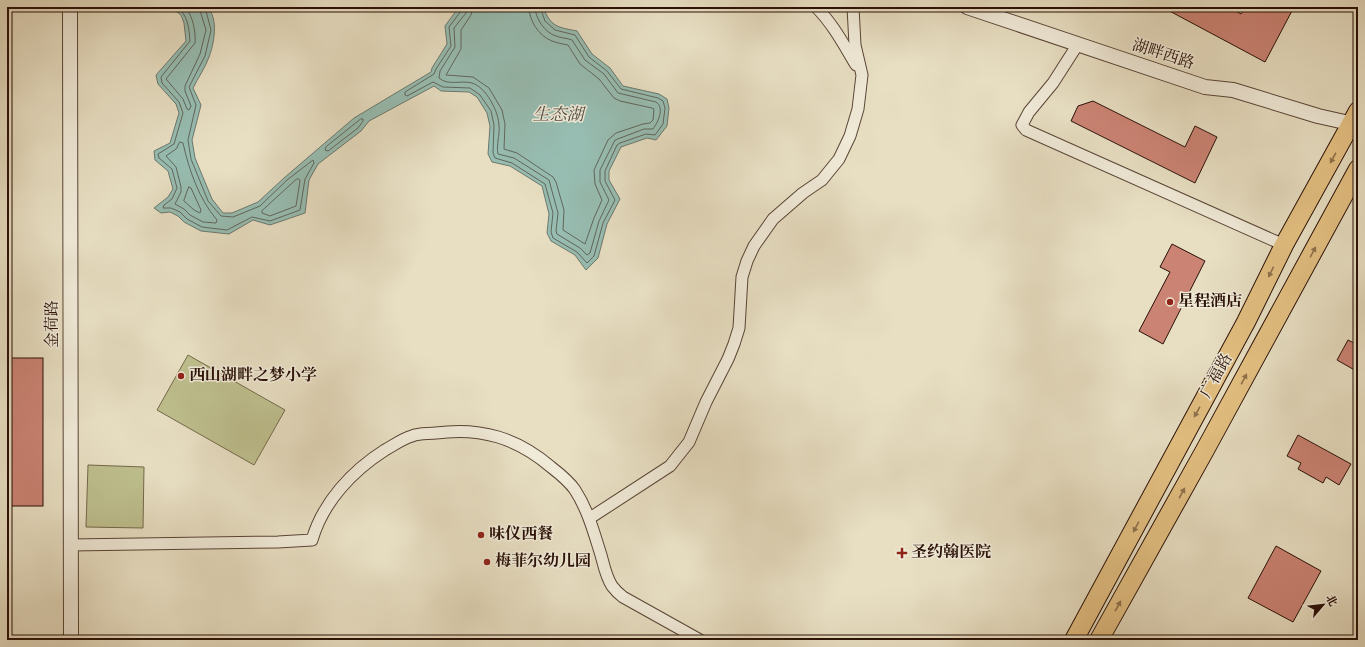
<svg xmlns="http://www.w3.org/2000/svg" width="1365" height="647" font-family="Vollkorn,'Noto Serif SC',serif">
<rect width="100%" height="100%" fill="#e8dfc3"/>
<filter id="stains"><feTurbulence type="fractalNoise" baseFrequency=".005" numOctaves="4"/><feColorMatrix values="0 0 0 0 .2 0 0 0 0 .09 0 0 0 0 .02 0 0 0 .5 -.17"/></filter>
<radialGradient id="worn" r=".72"><stop offset=".6" stop-color="#630" stop-opacity="0"/><stop offset="1" stop-color="#630" stop-opacity=".3"/></radialGradient>
<!-- green -->
<g fill="#bebf8e" stroke="#74684a">
<path d="M188,355L285,410L254,465L157,410Z"/>
<path d="M88,465L144,467L143,528L86,527Z"/>
</g>
<!-- water -->
<path fill="#97bdb2" stroke="#6b786e" d="M171,7H207C219,18 214,44 209,57C205,68 198,78 193,88L201,105L192,140L195,158L212,199L223,213H232L258,202L284,178L354,118L431,72L432,68L447,44L445,26L459,7H543C551,27 557,27 577,31L592,54L610,68L623,86L659,94L667,99L669,108L667,126L656,140L647,138L621,147L609,171V180L620,199L607,224L598,258L586,270L575,255L551,241L547,233L549,214L542,186L510,166L492,162L488,154L490,126L487,113L477,97L469,92L441,91L434,86L369,121L361,131L318,164L309,180L305,213L270,225L253,220L229,234L201,231L184,222L178,216L170,212L161,213L154,208L168,197L173,189L168,171L155,160L154,151L170,143L179,113L176,104L158,84L156,75L186,41L184,23L181,15Z"/>
<g fill="none" stroke-linecap="round" stroke-linejoin="round">
<!-- shore -->
<g stroke="#60665c" stroke-width="1">
<path d="M177,7C188,15 189,28 190,41L161,77L162,83L179,102L183,113L174,144L158,154L159,158L172,169L177,188L172,199L164,205L163,208H171L180,212L187,219L202,227L227,230L252,217L270,221L300,210L305,179L314,163L313,160L287,180L260,206L233,217L221,216L208,201L191,159L188,140L196,105L189,87L205,56L211,30L205,7"/>
<path d="M185,7C193,15 196,33 195,43L166,79L183,99L187,109L189,110L191,106L185,91V86L200,54L206,30L199,7"/>
<path d="M461,7V11L449,27L451,46L436,69L434,74L405,92V95L407,96L433,82L443,87L470,88L480,95L491,111L494,125L493,153L495,158L512,163L545,184L553,213L551,232L553,238L577,252L587,263L594,256L603,223L615,200L605,181V171L617,145L620,143L646,134L655,135L663,124L665,108L663,101L658,98L621,89L607,71L589,57L575,35L555,30L545,21L540,7"/>
<path d="M467,7L466,13L454,28L455,47L440,71L439,78C448,86 461,80 472,83C486,87 499,112 499,126C500,135 496,145 498,154L514,158L549,180L558,213L556,231L557,234L580,248L587,255L590,253L599,221L609,200L600,182V170L615,140L644,129H653C658,122 665,108 656,102L618,93L604,74L585,60L572,40C567,38 561,38 556,36C545,33 535,18 535,7"/>
<path d="M473,7L471,15L461,30V49L446,75L473,77L489,88L502,110L505,124L504,149L517,153L553,177L556,182L564,210L563,230L585,244L594,218L602,200L595,184L594,170L608,140L616,133L643,124L650,123L653,120L654,109L652,108L620,101L614,98L599,79L580,64L568,45C563,44 557,43 552,41C539,36 529,21 529,7"/>
<path d="M361,119H363V121L358,128L328,151L325,150L326,147Z"/>
<path d="M180,142L183,143C189,170 199,199 217,220L216,223L203,222L190,215L184,209L175,204L181,192V187L176,167L166,156L176,149Z"/>
<path d="M297,179H299L300,181L296,206L270,216L262,213V211Z"/>
<path d="M189,187L191,188L201,210L200,213L194,210L184,201Z"/>
</g>
</g>
<!-- building -->
<g fill="#cb8374" stroke="#291007">
<path d="M1162,7H1229L1241,14L1245,7H1294L1265,62Z"/>
<path d="M1093,101L1185,147L1195,126L1217,137L1195,183L1071,121L1078,106Z"/>
<path d="M1172,244L1205,261L1163,344L1139,331L1170,272L1160,267Z"/>
<path d="M1348,340L1358,345V372L1337,360Z"/>
<rect x="9" y="358" width="34" height="148"/>
<path d="M1298,435L1351,464L1339,485L1326,477L1323,483L1298,469L1301,463L1287,456Z"/>
<path d="M1276,546L1321,571L1293,622L1248,598Z"/>
</g>
<g fill="none" stroke-linecap="round" stroke-linejoin="round">
<!-- minor casing -->
<g stroke="#594436" stroke-width="13">
<g id="minor">
<path d="M816,7C833,24 844,45 856,65"/>
<path d="M1078,44L1053,83L1029,112L1022,125L1026,130L1284,245"/>
<path d="M590,518L670,466L689,442L706,402L728,359L734,344L739,328L742,277L747,261L754,246L773,219L803,193L822,180L839,159L850,136L858,109L862,75L855,45L853,7"/>
<path d="M71,545L278,542L312,540C323,502 352,471 385,450C394,445 402,439 412,436C419,433 428,434 436,433C481,427 517,438 551,467C560,474 569,481 575,490C588,510 594,533 601,555C604,566 606,577 612,586C615,590 619,594 623,597L700,640"/>
</g>
</g>
<!-- tertiary casing -->
<g stroke="#594436" stroke-width="16">
<g id="tertiary">
<path d="M70,7L71,640"/>
<path d="M967,7L1205,87L1233,90L1318,116L1358,125"/>
</g>
</g>
<!-- primary casing -->
<g stroke="#291007" stroke-width="20">
<g id="primary">
<path d="M1074,640L1246,322L1284,245L1358,111"/>
<path d="M1099,640L1205,450L1358,169"/>
</g>
</g>
<!-- minor -->
<use href="#minor" stroke="#f0ead8" stroke-width="11"/>
<!-- tertiary -->
<use href="#tertiary" stroke="#f0ead8" stroke-width="14"/>
<!-- primary -->
<use href="#primary" stroke="#e4c082" stroke-width="18"/>
</g>
<!-- one-way arrows -->
<defs><path id="oneway-solid" d="M-6-.8H1V-3.2L6.5 0L1 3.2V.8H-6Z"/></defs>
<g fill="#90714b">
<use href="#oneway-solid" transform="translate(1333 158) rotate(119)"/>
<use href="#oneway-solid" transform="translate(1313 252) rotate(-62)"/>
<use href="#oneway-solid" transform="translate(1271 272) rotate(116)"/>
<use href="#oneway-solid" transform="translate(1244 379) rotate(-62)"/>
<use href="#oneway-solid" transform="translate(1197 412) rotate(119)"/>
<use href="#oneway-solid" transform="translate(1182 493) rotate(-61)"/>
<use href="#oneway-solid" transform="translate(1136 527) rotate(118)"/>
<use href="#oneway-solid" transform="translate(1118 606) rotate(-61)"/>
</g>
<!-- markers -->
<g fill="#8f2418" stroke="#f0ead8" stroke-width="1.5">
<circle cx="1170" cy="302" r="4"/>
<circle cx="181" cy="376" r="4"/>
<circle cx="481" cy="535" r="4"/>
<path d="M900 547h4v4h4v4h-4v4h-4v-4h-4v-4h4z"/>
<circle cx="487" cy="562" r="4"/>
</g>
<g text-anchor="middle" dominant-baseline="central" stroke-width="3" stroke-linejoin="round" paint-order="stroke">
<!-- street labels -->
<g font-size="16" fill="#291007" stroke="#f0ead8">
<text transform="translate(1163 55) rotate(18)">湖畔西路</text>
<text transform="translate(53 324) rotate(-90)">金荷路</text>
<text transform="translate(1217 376) rotate(-61)">广福路</text>
</g>
<!-- poi labels -->
<g font-size="16" font-weight="bold" fill="#291007" stroke="#f0ead8" text-anchor="start">
<text x="1178" y="302">星程酒店</text>
<text x="189" y="376">西山湖畔之梦小学</text>
<text x="489" y="535">味仪西餐</text>
<text x="911" y="553">圣约翰医院</text>
<text x="495" y="562">梅菲尔幼儿园</text>
</g>
<!-- water labels -->
<g font-size="17" font-style="italic" fill="#504d43" stroke="#f0ead8">
<text x="558" y="115">生态湖</text>
</g>
</g>
<!-- margin -->
<rect width="1365" height="647" fill="none" stroke="#e8dfc3" stroke-width="24"/>
<rect x="8" y="8" width="1349" height="631" fill="none" stroke="#291007" stroke-width="2"/>
<rect x="12" y="12" width="1341" height="623" fill="none" stroke="#291007"/>
<!-- north arrow -->
<g transform="translate(1323 605) rotate(62)" stroke="#f0ead8" stroke-width="3" paint-order="stroke">
<path d="M0-3L7 15L0 10L-7 15Z" fill="#291007"/>
<text y="-6" font-size="11" font-weight="bold" text-anchor="middle" fill="#291007">北</text>
</g>
<rect width="100%" height="100%" filter="url(#stains)"/>
<rect width="100%" height="100%" fill="url(#worn)"/>
</svg>
